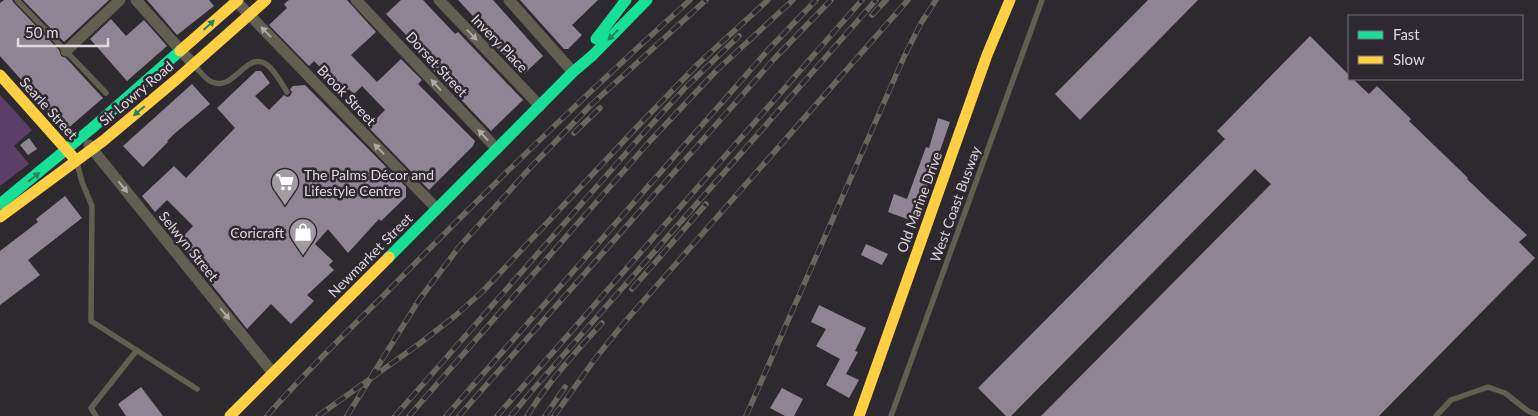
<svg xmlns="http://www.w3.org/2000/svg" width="1538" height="416" font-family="Lato,sans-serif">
<rect width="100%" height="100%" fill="#2d2a2f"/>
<!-- green -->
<path fill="#5c3f67" d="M0,95L32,130L14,146L29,164L0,186Z"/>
<!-- building -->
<g fill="#8f8494">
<path d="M4,0H12L14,3L59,50L61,56L66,58L103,98L66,130L0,56V3Z"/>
<path d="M23,0H109L64,42Z"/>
<path d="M147,0H209L214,6L177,35Z"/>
<path d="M289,0H347L376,32L351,55L377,82L401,59L422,80L418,84L475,141L473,146L429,190L368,127L385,110L362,86L354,94L349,89L345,93L314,61L309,66L269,25L287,8L284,4Z"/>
<path d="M401,0H423L455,34L458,32L523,100L491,131L425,62L429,59L386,14Z"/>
<path d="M458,0H493L543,56L524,74L496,47L499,44Z"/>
<path d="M520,0H598L572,25L582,35L568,49H564Z"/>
<path d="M1148,0H1198L1080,120L1055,94Z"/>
<path d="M111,19L126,36L144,20L167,46L127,81L90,39Z"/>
<path d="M1310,36L1349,75V79H1353L1369,94L1377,86L1411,119L1409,121L1468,178L1467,179L1491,202L1527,235L1519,242L1535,258L1379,416H1041L1271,184L1255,169L1011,416H1006L978,388L1225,139L1217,131Z"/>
<path d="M256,71H261L270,83L255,96L269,110L284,95L287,97L290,96L292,92L290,89L293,86L305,85L406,187V197L381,221L379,219L348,253L328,229L315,244L333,261L329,265L334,270L307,295L314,301L291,324L271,304L247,329L178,242L193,226L167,200L155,212L142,196L174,166L186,178L235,128L217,108Z"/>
<path d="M192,84L210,104L174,134L167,141L168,142L143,167L123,146Z"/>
<path d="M938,118L950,122L915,222L888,212L894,194L907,199L926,147L929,148Z"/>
<path d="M29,138L37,149L28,155L20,145Z"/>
<path d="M65,196L82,218L28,260L40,275L0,305V251L38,222L36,219Z"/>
<path d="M866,244L888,254L882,265L861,255Z"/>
<path d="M819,305L866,328L855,351L858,352L846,374L859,380L849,398L826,385L840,359L816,346L826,329L811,322Z"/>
<path d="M141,387L163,416H126L118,404Z"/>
<path d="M782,388L803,399L794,416H785L770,408Z"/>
</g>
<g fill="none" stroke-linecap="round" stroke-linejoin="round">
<!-- lane -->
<g stroke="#615f52" stroke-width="5.5">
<path d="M17,0L106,93"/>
<path d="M195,66C200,71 205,79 212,82C234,92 246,51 266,64C275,70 281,83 287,92"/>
<path d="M77,163L82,182L92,206L91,321L197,389"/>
<path d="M96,416L91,408L137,350"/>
<path d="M891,416L1042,0"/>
<path d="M1436,416L1451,400L1488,387L1505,393L1528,411L1538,415"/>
</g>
<!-- street -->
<g stroke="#615f52" stroke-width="11">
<path d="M136,0L193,64"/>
<path d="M356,0L497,149"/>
<path d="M439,0L540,106"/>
<path d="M509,0L573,72"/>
<path d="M236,1L437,209"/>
<path d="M66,51L120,0"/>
<path d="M89,145L273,373"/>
</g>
<!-- fast -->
<g stroke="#16e098" stroke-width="11">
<path d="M596,39L626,0"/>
<path d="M0,204L91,129L180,51"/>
<path d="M389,257L573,72L593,55L647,0"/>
</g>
<!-- slow -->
<g stroke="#ffcf43" stroke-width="11">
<path d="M180,51L238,0"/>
<path d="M0,75L73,157"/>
<path d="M0,217L103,141L177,79L266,0"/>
<path d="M230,416L389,257"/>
<path d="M859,416L987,55L1010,0"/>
</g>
<!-- rail casing -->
<g stroke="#68665d" stroke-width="5.5">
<g id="rail">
<path d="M872,15L886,0"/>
<path d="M574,133L600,108"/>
<path d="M632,289L706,204"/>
<path d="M267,416C305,372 347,332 388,291C485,191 586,94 690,0"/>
<path d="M318,416L419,344L455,316L483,291L635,129L699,63L768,0"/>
<path d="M347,416L419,300L459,247L530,168L591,105L706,0"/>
<path d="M395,416L642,135L685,88L739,36"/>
<path d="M409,416L650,141L717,70L793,0"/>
<path d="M446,416L769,49L816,0"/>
<path d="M459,416L774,59L831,0"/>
<path d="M497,416L862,0"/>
<path d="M511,416L530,393L876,0"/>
<path d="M527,416C548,382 576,352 602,323"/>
<path d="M545,416L565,387"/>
<path d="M554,416L595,359L623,324L908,0"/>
<path d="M746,416L904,57L921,23L936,0"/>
</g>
</g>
<!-- rail -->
<use href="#rail" stroke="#2e2930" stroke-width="4" stroke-dasharray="11" stroke-linecap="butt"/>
</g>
<!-- one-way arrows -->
<defs><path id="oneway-solid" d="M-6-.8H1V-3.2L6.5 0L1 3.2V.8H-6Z" transform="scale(1.25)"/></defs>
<g fill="#228464">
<use href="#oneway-solid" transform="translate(209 25) rotate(-42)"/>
<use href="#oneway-solid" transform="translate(613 35) rotate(135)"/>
<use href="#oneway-solid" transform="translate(139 111) rotate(140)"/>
<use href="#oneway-solid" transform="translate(34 177) rotate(-38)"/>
</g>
<g fill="#aca9a7">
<use href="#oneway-solid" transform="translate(266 32) rotate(-134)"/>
<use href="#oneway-solid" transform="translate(472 35) rotate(46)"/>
<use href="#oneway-solid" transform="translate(436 85) rotate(-133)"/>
<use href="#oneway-solid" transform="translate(483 135) rotate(-133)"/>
<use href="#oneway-solid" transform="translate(379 149) rotate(-134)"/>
<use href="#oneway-solid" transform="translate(123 187) rotate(51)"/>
<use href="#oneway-solid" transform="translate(225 314) rotate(51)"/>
</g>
<!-- icons -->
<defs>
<g id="supermarket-pin" transform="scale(1.4375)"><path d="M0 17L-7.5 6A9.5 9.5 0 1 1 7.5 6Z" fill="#a09ca1" stroke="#2e2930"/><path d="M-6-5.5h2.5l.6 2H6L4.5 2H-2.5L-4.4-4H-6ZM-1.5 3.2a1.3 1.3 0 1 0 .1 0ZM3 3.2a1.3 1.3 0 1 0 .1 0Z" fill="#fff"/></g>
<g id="shop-pin" transform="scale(1.4375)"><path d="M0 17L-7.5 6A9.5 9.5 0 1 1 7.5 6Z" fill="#a09ca1" stroke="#2e2930"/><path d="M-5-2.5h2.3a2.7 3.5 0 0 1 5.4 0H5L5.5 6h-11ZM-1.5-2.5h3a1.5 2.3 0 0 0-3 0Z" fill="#fff"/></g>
</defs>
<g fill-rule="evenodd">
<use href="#supermarket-pin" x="285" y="182"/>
<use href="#shop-pin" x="303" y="232"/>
</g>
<g text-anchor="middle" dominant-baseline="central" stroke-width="5" stroke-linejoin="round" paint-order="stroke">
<!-- street labels -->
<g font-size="14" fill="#dedadf" stroke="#2e2930">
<text transform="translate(500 43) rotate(46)">Invery Place</text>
<text transform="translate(437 64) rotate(47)">Dorset Street</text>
<text transform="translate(136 93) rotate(-40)">Sir Lowry Road</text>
<text transform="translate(347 95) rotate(46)">Brook Street</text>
<text transform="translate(49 108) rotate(48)">Searle Street</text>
<text transform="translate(919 202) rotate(-70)">Old Marine Drive</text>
<text transform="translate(955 204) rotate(-70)">West Coast Busway</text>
<text transform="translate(189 246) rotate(51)">Selwyn Street</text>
<text transform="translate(370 255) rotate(-45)">Newmarket Street</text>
</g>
<!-- poi labels -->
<g font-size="14" fill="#dedadf" stroke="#2e2930" text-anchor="start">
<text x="304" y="174">The Palms Décor and<tspan x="304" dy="16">Lifestyle Centre</tspan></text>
<text x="284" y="232" text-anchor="end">Coricraft</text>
</g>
</g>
<!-- legend -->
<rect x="1348" y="15" width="175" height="65" fill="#2e2930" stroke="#747076"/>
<rect x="1358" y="31" width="25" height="8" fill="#16e098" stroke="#747076"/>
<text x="1393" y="40" font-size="15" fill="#dedadf">Fast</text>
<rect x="1358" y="56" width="25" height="8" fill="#ffcf43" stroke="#747076"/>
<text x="1393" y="65" font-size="15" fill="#dedadf">Slow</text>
<!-- scale -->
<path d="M18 38v8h90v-8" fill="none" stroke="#dedadf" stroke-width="2.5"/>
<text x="25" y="38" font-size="15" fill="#dedadf" stroke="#2e2930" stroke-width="4" paint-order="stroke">50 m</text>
</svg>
